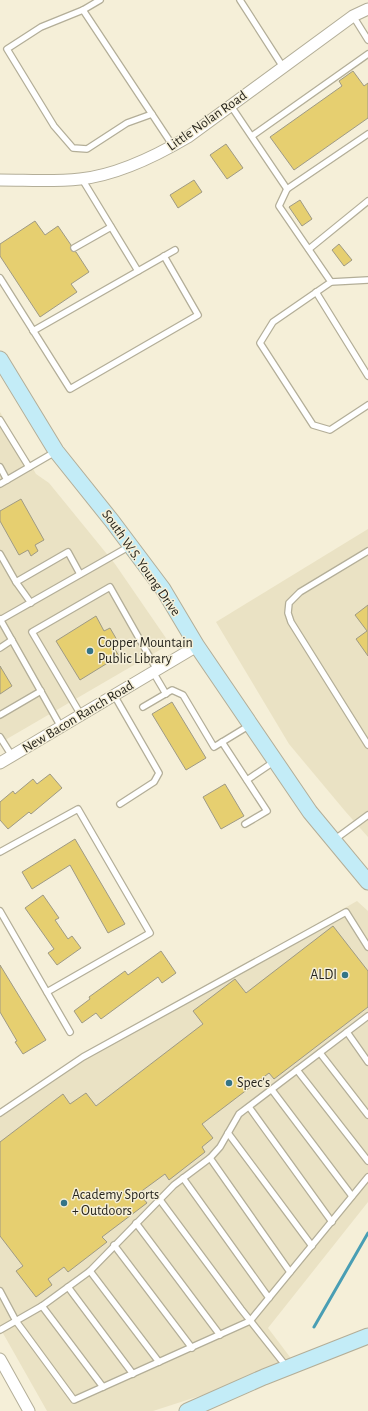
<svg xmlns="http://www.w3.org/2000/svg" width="368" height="1411" font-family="'Alegreya Sans',sans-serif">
<rect width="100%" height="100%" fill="#f5efd8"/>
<!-- built -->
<g fill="#eae2c4">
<path d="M0,412L36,474L49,483L115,564L170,644L0,743Z"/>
<path d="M368,529V837L345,811L289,744L216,622Z"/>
<path d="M357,901L368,911V1202L268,1328L296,1365L153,1411H47L0,1328V1114L83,1057Z"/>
</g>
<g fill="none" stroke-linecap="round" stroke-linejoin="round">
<!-- stream -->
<path stroke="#499eb4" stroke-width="3" d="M314,1327L368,1233"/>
</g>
<!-- building -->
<g fill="#e6cf70" stroke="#9f9a84">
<path d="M353,71L364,86L368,83V118L294,170L270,137L342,86L339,81Z"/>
<path d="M226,144L243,168L227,179L210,155Z"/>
<path d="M194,180L202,192L178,208L170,195Z"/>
<path d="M300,200L312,219L302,226L289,207Z"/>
<path d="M35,221L45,235L58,226L71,245V250L76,252L89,272L71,284L77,292L40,317L0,256V244Z"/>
<path d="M339,244L352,260L344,266L332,250Z"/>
<path d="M21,499L44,540L35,545L38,551L31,556L28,550L19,555L0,521V511Z"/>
<path d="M368,605V656L356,639L367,631L355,615Z"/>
<path d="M96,616L104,631L110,628L117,640L111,643L119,656L80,680L56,641Z"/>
<path d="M0,666L12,686L0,694Z"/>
<path d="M172,702L206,758L186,770L152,714Z"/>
<path d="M50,774L62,788L31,814L29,812L8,829L0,820V802L13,791L15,794L33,779L37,784Z"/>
<path d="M225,784L244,816L221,829L203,797Z"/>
<path d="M75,839L125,924L108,933L70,865L32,889L22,872Z"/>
<path d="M43,895L59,918L55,920L68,939L72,936L81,948L57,965L48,953L54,949L25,908Z"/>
<path d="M333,926L368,971V1007L274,1079L269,1073L202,1124L213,1138L202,1147L205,1152L169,1180L165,1174L139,1193L147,1203L102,1237L107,1242L68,1272L64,1267L48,1279L52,1285L36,1297L16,1271L23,1266L0,1236V1142L63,1094L70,1104L86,1093L96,1106L203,1024L193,1011L235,979L246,993Z"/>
<path d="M161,951L176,973L162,983L158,977L101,1019L96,1013L82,1023L74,1011L90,999L89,997L125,971L128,975Z"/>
<path d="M0,965L46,1040L23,1054L15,1042L17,1041L0,1012Z"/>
</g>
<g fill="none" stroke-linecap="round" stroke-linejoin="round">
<!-- lane casing -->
<g stroke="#b3ae98" stroke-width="8">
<g id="lane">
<path d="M100,0L83,10L41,27L7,49L54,126L73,148L87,149L127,123L152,114"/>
<path d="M240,0L283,67"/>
<path d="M83,10L173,146"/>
<path d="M353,16L368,40"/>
<path d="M231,106L287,189L368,134"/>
<path d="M252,136L368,54"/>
<path d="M82,179L138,271"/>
<path d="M287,189L279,206L331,282L273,322L260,343L313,425L330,430L368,405"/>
<path d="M74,248L111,227"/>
<path d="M309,249L368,201"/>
<path d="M0,278L70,389L198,315L164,256"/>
<path d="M331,282L368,280"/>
<path d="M316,292L368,376"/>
<path d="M33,331L175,250"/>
<path d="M0,420L29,467"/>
<path d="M0,467L7,480"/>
<path d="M0,484L55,452"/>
<path d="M368,551L300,592L289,603L288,613L291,622L368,745"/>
<path d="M0,554L16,582L31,603"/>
<path d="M16,582L68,552L80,574"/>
<path d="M0,619L61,727"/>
<path d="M0,620L130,546"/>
<path d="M0,648L12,640"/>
<path d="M153,672L166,694"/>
<path d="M114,695L159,773L154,782L120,804"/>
<path d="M143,707L172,690L183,695L214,747L250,725"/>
<path d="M0,715L41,691"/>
<path d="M81,715L32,632L110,587L157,670"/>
<path d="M0,737L12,756"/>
<path d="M222,742L267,811L245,824"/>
<path d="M247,780L275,761"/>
<path d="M334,840L368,815"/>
<path d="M0,852L78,809L150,933L47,992"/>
<path d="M0,911L70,1032"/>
<path d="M347,1032L368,1062"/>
<path d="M320,1053L368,1115"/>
<path d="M297,1070L368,1161"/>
<path d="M272,1090L352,1196"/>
<path d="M249,1107L332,1222"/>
<path d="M0,1113L83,1057L346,912L368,947"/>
<path d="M228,1133L312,1246"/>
<path d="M210,1158L290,1272"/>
<path d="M183,1178L269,1298"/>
<path d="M160,1200L241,1309L286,1366"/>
<path d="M136,1223L220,1335"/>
<path d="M114,1245L192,1348"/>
<path d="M90,1271L159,1362"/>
<path d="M68,1287L133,1374"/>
<path d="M0,1291L16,1321L74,1400L250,1321L368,1177"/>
<path d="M42,1306L103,1387"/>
<path d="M0,1330L42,1306L90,1271L174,1185L210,1158L220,1147L239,1114L368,1016"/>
</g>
</g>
<!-- street casing -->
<g stroke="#b3ae98" stroke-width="13">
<g id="street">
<path d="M0,180C27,180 53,182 80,179C118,175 156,156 188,137L353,16L368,9"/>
<path d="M0,763L197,646"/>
<path d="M0,1359L29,1411"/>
</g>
</g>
<!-- secondary casing -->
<g stroke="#b3ae98" stroke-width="17">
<g id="secondary">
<path d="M0,359L56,451L112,521L163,589L197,646L310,812L368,882"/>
<path d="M187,1411L264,1377L368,1336"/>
</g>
</g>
<!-- lane -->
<use href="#lane" stroke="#fff" stroke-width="5.5"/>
<!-- street -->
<use href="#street" stroke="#fff" stroke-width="11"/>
<!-- secondary -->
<use href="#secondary" stroke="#c3ecf7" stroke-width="15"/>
</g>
<!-- markers -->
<g fill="#337487" stroke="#f5efd8" stroke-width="1.5">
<circle cx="90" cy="651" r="4"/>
<circle cx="345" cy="975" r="4"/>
<circle cx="229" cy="1083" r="4"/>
<circle cx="64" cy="1203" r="4"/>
</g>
<g text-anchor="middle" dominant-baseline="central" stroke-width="3" stroke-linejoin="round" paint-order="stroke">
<!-- street labels -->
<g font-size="14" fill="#27251d" stroke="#f5efd8">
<text transform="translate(207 121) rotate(-35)">Little Nolan Road</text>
<text transform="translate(141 563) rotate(55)">South W.S. Young Drive</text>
<text transform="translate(78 717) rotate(-31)">New Bacon Ranch Road</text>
</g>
<!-- poi labels -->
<g font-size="14" fill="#27251d" stroke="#f5efd8" text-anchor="start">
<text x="98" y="643">Copper Mountain<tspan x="98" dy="16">Public Library</tspan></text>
<text x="337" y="975" text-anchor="end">ALDI</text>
<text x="237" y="1083">Spec's</text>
<text x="72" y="1195">Academy Sports<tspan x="72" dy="16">+ Outdoors</tspan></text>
</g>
</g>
</svg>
